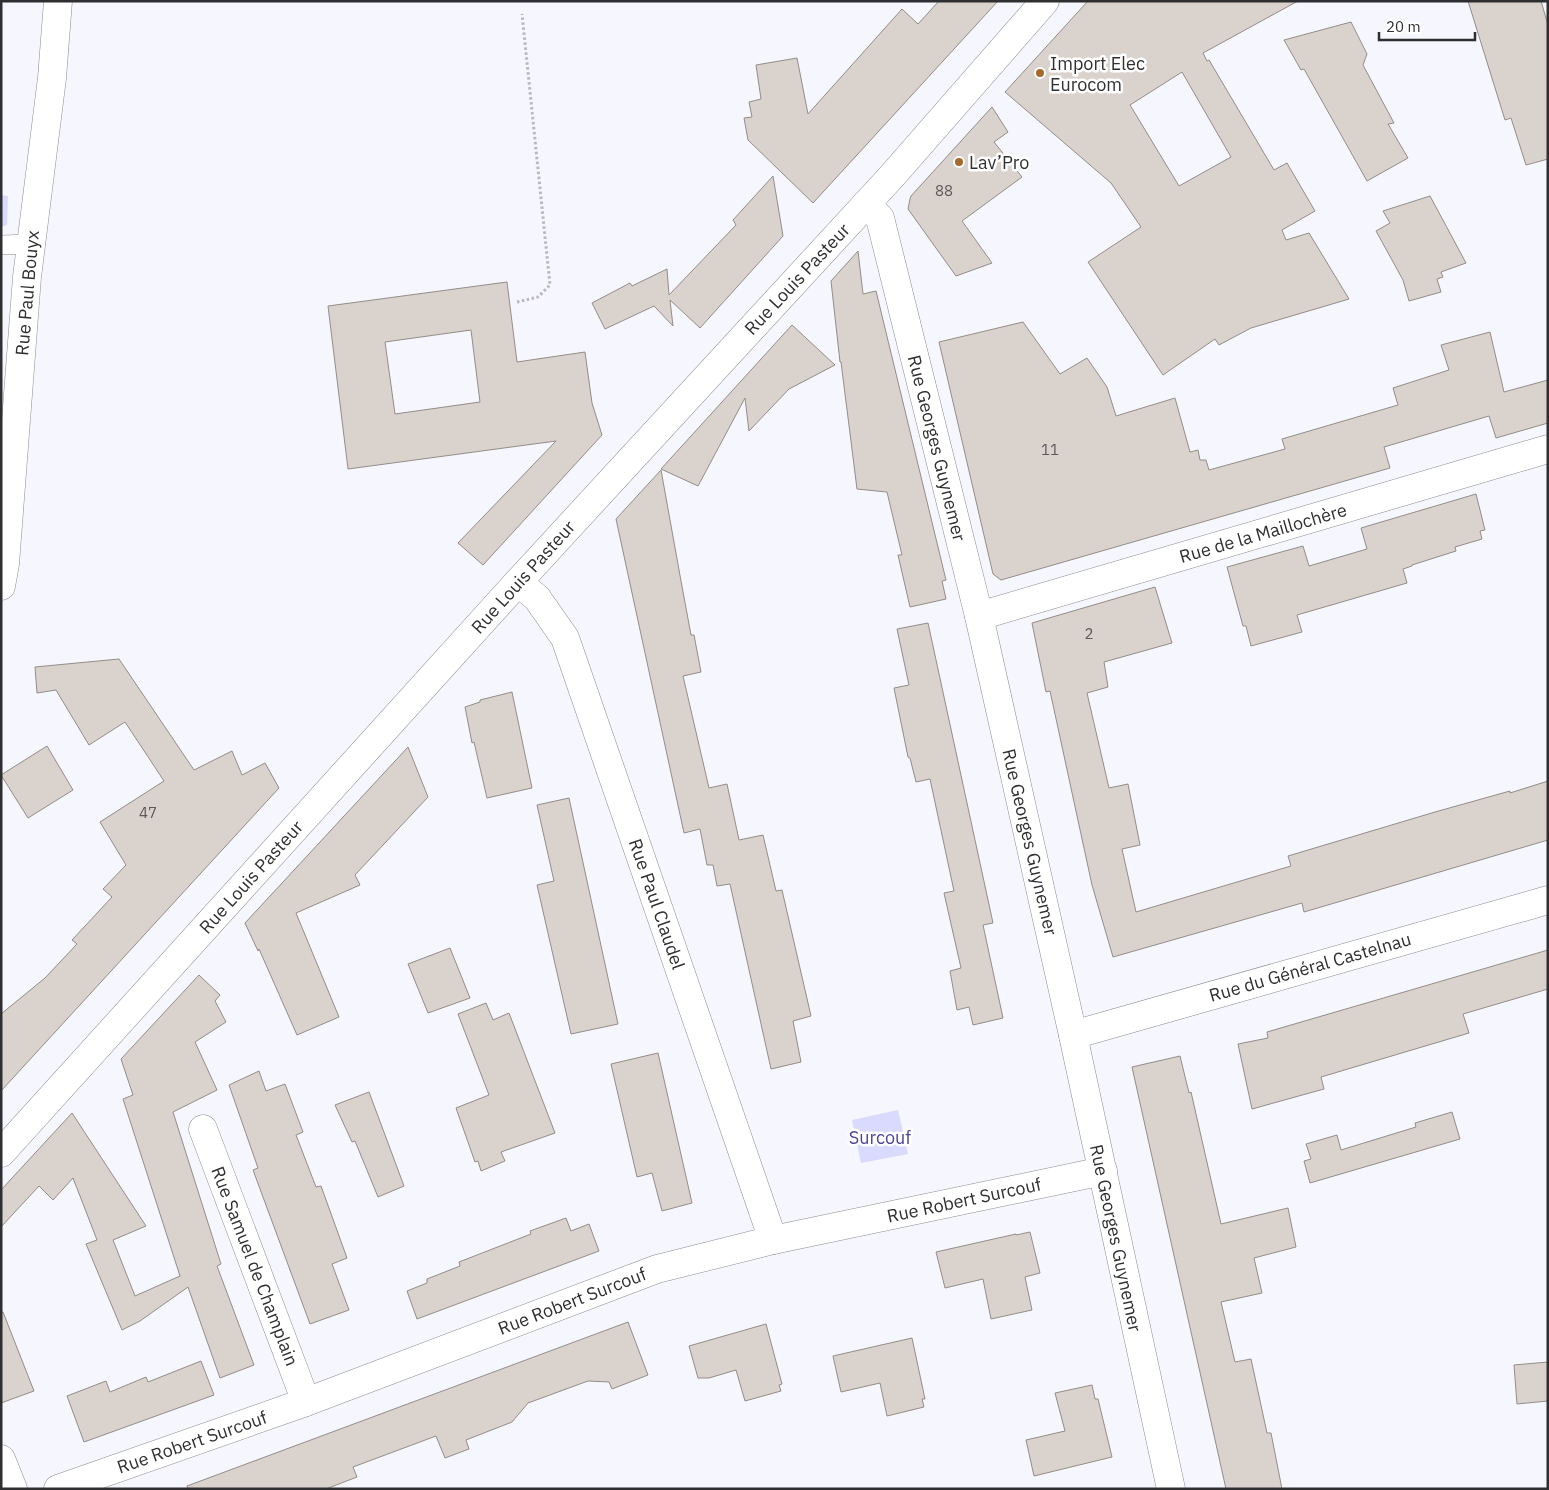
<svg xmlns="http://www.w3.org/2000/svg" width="1549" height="1490" font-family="'IBM Plex Sans',sans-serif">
<rect width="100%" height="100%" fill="#f5f6fe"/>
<!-- green -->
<g fill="#d9dafd">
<path d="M1,195L8,196L7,225L1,227Z"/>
<path d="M898,1110L908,1154L861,1163L852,1120Z"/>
</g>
<!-- building -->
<g fill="#dad3cd" stroke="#938d87" fill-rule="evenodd">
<path d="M939,1H998L813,203L748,140L744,118L752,117L749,102L761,99L756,65L797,58L808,114L902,9L918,24Z"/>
<path d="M1088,1H1298L1203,53L1207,61L1209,60L1274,170L1287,163L1315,211L1282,230L1286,240L1309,233L1349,299L1251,328L1219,345L1215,339L1163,375L1088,262L1141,227L1111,183L1005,92ZM1182,72L1231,157L1179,186L1130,105Z"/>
<path d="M1468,1H1541L1548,25V159L1526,165L1511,118L1505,120Z"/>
<path d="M1351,22L1367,54L1363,65L1394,123L1388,124L1408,158L1367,181L1304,69L1301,70L1284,40Z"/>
<path d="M992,107L1008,132L994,142L1022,177L962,221L992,263L956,276L908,209L910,199L911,196Z"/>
<path d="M773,176L783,236L700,328L670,300L673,326L654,306L605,329L592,303L630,283L632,286L667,269L669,295L736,225L733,220Z"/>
<path d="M1430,196L1466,263L1441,272L1443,277L1437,279L1441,292L1409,301L1403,280L1376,231L1390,223L1383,211Z"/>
<path d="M858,251L863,294L876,291L946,580L942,581L946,599L910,607L898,555H902L887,492L857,489L841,362H840L831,281Z"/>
<path d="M507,282L517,362L585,352L592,403L602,435L483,565L458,543L556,441L348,469L328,306ZM471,330L480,402L395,414L385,342Z"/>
<path d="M1023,322L1060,374L1087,358L1107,387L1116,416L1175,398L1190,452L1198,450L1200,460H1206L1209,470L1285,449L1282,439L1398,405L1393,388L1449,370L1441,345L1490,332L1504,392L1548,380V423L1496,438L1489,416L1384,447L1390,468L1001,580L993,574L939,342Z"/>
<path d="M792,325L835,365L789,389L749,431L745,398L698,486L661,469Z"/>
<path d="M661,470L681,581L691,635H694L701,672L683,676L709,788L727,784L739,840L763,835L776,891L782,890L811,1016L793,1021L801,1062L771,1069L730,884L717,886L713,865H707L700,829L684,833L616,519Z"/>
<path d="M1476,494L1485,530L1480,531L1482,539L1455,547L1456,551L1412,565V566L1403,569L1407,583L1297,615L1302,632L1251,646L1246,626H1243L1227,567L1303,546L1309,566L1367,549L1361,528Z"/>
<path d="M1155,587L1172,643L1104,662L1108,687L1087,693L1109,788L1128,784L1140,845L1122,849L1136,912L1291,866L1288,856L1435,812L1510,791V793L1548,781V840L1304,912L1302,903L1113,957L1092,885L1050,691L1046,692L1032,623Z"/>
<path d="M928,623L993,923L983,925L1003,1018L973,1025L969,1007L957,1010L950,971L961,968L944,893L954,891L930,779L916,782L910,758L908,757L894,688L909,685L897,629Z"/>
<path d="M119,659L194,770L232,751L242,775L265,763L279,788L1,1091V1014L45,978L77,944L72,940L112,897L103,889L126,865L100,822L164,781L125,722L89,745L56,690L37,693L35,667Z"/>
<path d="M512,692L532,788L487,798L474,742L472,743L465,707L480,702V700Z"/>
<path d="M47,746L73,790L28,818L1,775Z"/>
<path d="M408,747L428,797L355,875L360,885L296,913L339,1017L297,1035L259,949L258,951L245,923Z"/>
<path d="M569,798L618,1024L571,1034L537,885L554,881L537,805Z"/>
<path d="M450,948L470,998L428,1013L408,964Z"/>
<path d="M1548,950V989L1463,1014L1469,1033L1321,1077L1324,1089L1252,1109L1238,1044L1268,1038L1267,1032Z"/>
<path d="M199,975L220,995L215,1001L226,1022L195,1042L217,1090L173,1112L221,1264L217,1266L254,1365L220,1378L188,1287L140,1321L122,1330L86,1244L97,1240L73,1178L53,1200L39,1186L1,1227V1190L72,1113L146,1226L113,1240L135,1296L180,1276L123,1099L133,1095L121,1059Z"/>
<path d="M486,1003L493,1020L509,1013L555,1133L501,1152L505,1161L481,1171L478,1161L475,1162L456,1108L489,1095L458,1014Z"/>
<path d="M658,1053L692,1203L662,1211L652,1173L637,1177L611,1064Z"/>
<path d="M1180,1056L1189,1093L1191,1092L1221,1224L1288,1208L1296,1247L1254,1258L1262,1293L1221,1302L1235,1362L1251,1359L1267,1433H1271L1282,1489H1226L1132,1067Z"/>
<path d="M259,1071L266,1091L285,1084L303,1132L296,1135L316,1187L321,1186L347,1258L332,1264L349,1310L310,1324L253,1170L258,1168L229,1085Z"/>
<path d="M369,1092L404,1186L378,1197L355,1141L352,1142L335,1105Z"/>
<path d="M1452,1112L1460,1139L1310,1183L1304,1161L1311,1159L1306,1144L1337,1135L1341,1150L1416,1127L1415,1123Z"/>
<path d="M566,1218L571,1231L589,1224L599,1251L417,1319L407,1291L427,1283V1279L460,1266L459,1262L531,1234L530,1231Z"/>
<path d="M1030,1232L1040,1273L1025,1277L1032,1310L991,1319L983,1279L945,1288L936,1252L1016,1234V1235Z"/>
<path d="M1,1312H3L34,1391L1,1403Z"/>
<path d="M628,1322L648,1375L612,1389L609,1382L588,1381L528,1403L512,1422L466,1440L469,1449L445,1458L436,1436L353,1467L357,1477L326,1489H188L187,1486Z"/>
<path d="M766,1324L782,1384L779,1385L781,1391L745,1401L736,1370L709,1378H698L689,1346Z"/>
<path d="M912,1338L925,1399H922L924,1407L887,1416L880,1383L841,1392L833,1356Z"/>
<path d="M201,1361L214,1395L84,1442L67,1396L106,1381L110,1392L146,1377L148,1382Z"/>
<path d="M1548,1362V1401L1517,1404L1514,1365Z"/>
<path d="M1092,1385L1095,1399H1098L1112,1457L1034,1476L1026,1440L1065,1431L1055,1393Z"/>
</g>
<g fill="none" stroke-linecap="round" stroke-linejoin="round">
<!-- service casing -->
<g stroke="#8b8b93" stroke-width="20">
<path id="service" d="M1,245L31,244"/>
</g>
<!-- minor casing -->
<g stroke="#8b8b93" stroke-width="29">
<g id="minor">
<path d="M866,204L880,218L979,616L1073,1035L1171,1489"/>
<path d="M518,582L537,598L565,638L773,1240"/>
<path d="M1,586L5,564L27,277L52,78L58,1"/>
<path d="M979,616L1548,449"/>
<path d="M1073,1035L1548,900"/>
<path d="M203,1129L306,1402"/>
<path d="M1,1459L13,1489"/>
<path d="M58,1489L306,1402L657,1269L773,1240L1103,1171"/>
</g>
</g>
<!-- secondary casing -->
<g stroke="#8b8b93" stroke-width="29">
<path id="secondary" d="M1,1153L518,582L892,176L1045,1"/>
</g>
<!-- path -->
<path stroke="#b8b9bf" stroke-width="3" stroke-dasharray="2.5 2.5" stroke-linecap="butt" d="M517,302L538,297L550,285L522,14"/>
<!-- service -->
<use href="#service" stroke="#fff" stroke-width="19"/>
<!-- minor -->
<use href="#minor" stroke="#fff" stroke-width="28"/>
<!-- secondary -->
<use href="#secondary" stroke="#fff" stroke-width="28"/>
</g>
<!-- markers -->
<g fill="#a56a2b" stroke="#fff" stroke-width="2">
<circle cx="1040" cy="73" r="5"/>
<circle cx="959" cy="162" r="5"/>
</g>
<g text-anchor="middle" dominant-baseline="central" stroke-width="5" stroke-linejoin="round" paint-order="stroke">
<!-- number labels -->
<g font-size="15" fill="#5a5859">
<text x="944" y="190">88</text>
<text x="1050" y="449">11</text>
<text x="1089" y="633">2</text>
<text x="148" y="812">47</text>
</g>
<!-- poi labels -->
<g font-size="18" fill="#2f2f32" stroke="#fff" text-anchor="start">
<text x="1050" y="63">Import Elec<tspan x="1050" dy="21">Eurocom</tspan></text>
<text x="969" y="162">Lav’Pro</text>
</g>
<!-- street labels -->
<g font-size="18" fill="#2f2f32" stroke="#fff">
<text transform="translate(797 279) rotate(-47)">Rue Louis Pasteur</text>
<text transform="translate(27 293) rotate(-85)">Rue Paul Bouyx</text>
<text transform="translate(937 448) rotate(76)">Rue Georges Guynemer</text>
<text transform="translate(1263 533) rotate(-16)">Rue de la Maillochère</text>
<text transform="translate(523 577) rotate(-48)">Rue Louis Pasteur</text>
<text transform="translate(1030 842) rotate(77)">Rue Georges Guynemer</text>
<text transform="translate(251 877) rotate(-48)">Rue Louis Pasteur</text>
<text transform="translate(657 904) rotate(71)">Rue Paul Claudel</text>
<text transform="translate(1310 967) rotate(-16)">Rue du Général Castelnau</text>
<text transform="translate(964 1200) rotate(-12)">Rue Robert Surcouf</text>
<text transform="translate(1116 1238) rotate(78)">Rue Georges Guynemer</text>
<text transform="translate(255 1266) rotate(69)">Rue Samuel de Champlain</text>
<text transform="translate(572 1301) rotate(-21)">Rue Robert Surcouf</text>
<text transform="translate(192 1442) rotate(-19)">Rue Robert Surcouf</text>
</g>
<!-- park labels -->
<g font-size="18" fill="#4d439a" stroke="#fff">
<text x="880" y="1137">Surcouf</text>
</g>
</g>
<!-- border -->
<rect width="1549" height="1490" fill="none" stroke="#2f2f32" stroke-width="5"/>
<!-- scale -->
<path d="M1379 32v8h96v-8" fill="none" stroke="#2f2f32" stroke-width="2.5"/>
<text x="1386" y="32" font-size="15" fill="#2f2f32" stroke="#ffffff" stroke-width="4" paint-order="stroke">20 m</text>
</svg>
